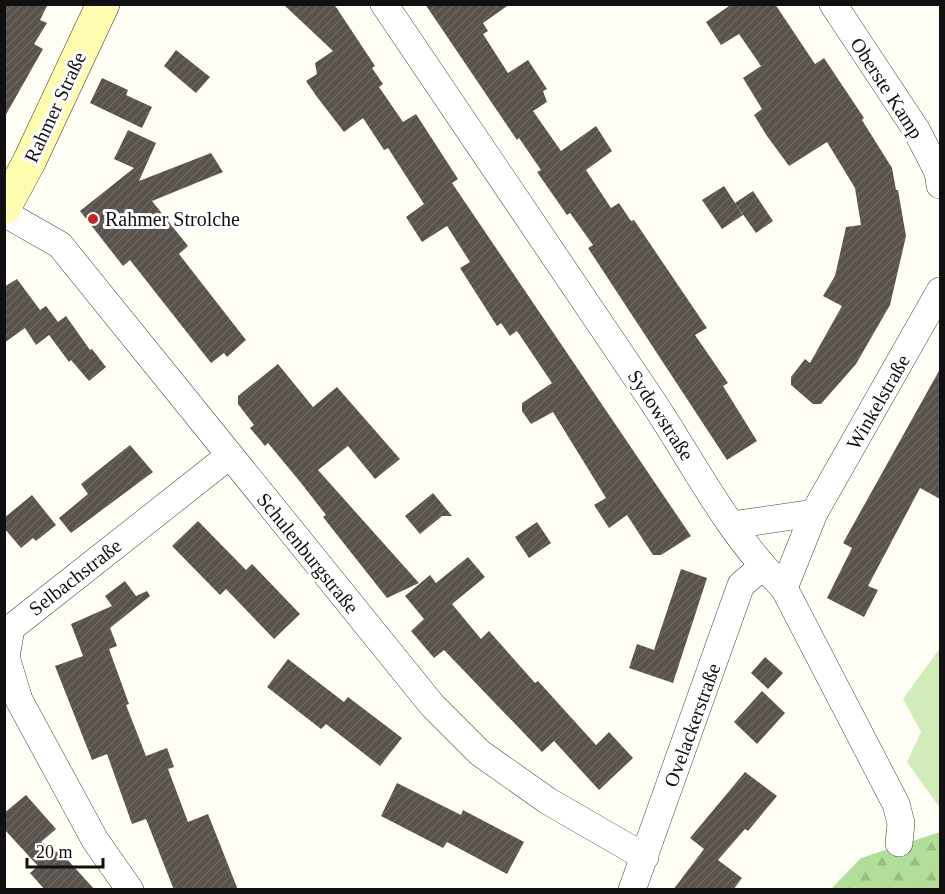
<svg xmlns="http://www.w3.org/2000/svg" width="945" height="894" font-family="'Times New Roman',serif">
<defs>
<pattern id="forest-firs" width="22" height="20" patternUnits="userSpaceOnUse" patternTransform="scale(1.5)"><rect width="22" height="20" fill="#b3de99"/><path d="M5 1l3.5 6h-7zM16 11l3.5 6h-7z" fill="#99bd83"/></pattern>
<pattern id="building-hatch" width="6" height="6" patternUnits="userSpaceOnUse" patternTransform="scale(1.5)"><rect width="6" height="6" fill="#5a524c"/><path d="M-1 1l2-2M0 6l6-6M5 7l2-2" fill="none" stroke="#6d6661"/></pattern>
</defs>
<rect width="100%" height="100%" fill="#fffef4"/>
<!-- grass -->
<path fill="#d0ecbb" d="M940,648V808L907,762L921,732L903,699Z"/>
<!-- forest -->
<path fill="url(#forest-firs)" d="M940,832V889L830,890L861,858Z"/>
<!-- building -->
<g fill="url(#building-hatch)">
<path d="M4,4H48L40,20L47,23L34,44L43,49L4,118Z"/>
<path d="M283,4H334L375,66L372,68L383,84L379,87L403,122L416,114L458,179L452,183L691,536L661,555H653L627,515L609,528L594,505L606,498L553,412L531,424L522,411V403L552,383L517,331L510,336L501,323L497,326L460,268L470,262L447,226L422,242L406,217L424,204L388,148L384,150L363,118L344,132L317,97L306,81L317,74L315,63L333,51Z"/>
<path d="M425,4H510L483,23L488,31L483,34L508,73L528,60L547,89L543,91L547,102L533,111L561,151L596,126L612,151L586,170L611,208L619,203L631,221L634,220L707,328L695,335L728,383L723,386L757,441L727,460L588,248L593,245L570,213L567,215L537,172L541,170L519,138L517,140Z"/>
<path d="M732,4H775L815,64L824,58L864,118L862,120L892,168L896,190H898L906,236L890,305L856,364L821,404H813L791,385V377L805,359L810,363L842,306L823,296L835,276L846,227L861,225L855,188L827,142L789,166L767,136L754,115L762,109L743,78L761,66L739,34L721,45L706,22Z"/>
<path d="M176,50L210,77L196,93L164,66Z"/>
<path d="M102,78L128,90L126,95L152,107L142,128L90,103Z"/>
<path d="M128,130L156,143L139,181L211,153L223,172L152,201L188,246L179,254L246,340L227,357L224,353L211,363L130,260L123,266L80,211L134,168L114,159Z"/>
<path d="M724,186L743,215L722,229L702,200Z"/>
<path d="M753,191L773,221L756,233L735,203Z"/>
<path d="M17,279L40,310L46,306L58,322L66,316L90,350L92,349L106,367L89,381L71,360L69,362L49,335L36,345L25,328L4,343V287Z"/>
<path d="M278,364L313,407L337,387L400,459L375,479L348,446L318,470L419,583L387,598L323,517L326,515L301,483L268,443L265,446L250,428L254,425L238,404V396Z"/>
<path d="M940,369V499L920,488L868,586L878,590L864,617L827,598L852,548L843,543Z"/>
<path d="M130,445L153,472L71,533L59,518L88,494L81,484Z"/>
<path d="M433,493L452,516H442L420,534L405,516Z"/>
<path d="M32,495L56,525L36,541L33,538L21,548L4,528V518Z"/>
<path d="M198,521L246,570L252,564L300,614L274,639L226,589L220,595L172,546Z"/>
<path d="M537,522L551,543L529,558L515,537Z"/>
<path d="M468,557L485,577L452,604L481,639L489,631L535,683L538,681L596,745L609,732L633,758L599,790L554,741L542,752L444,650L434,658L411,631L424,619L405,596L430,575L436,583Z"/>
<path d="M681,569L707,578L673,683L629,668L637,644L654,650Z"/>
<path d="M125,581L136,596L147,591L150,596L110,628L117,646L109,649L129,704L126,705L146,756L167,748L174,767L168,769L188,822L208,814L238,890H174L146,819L132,824L107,754L92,760L55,666L83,656L71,624L112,606L105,596Z"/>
<path d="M765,657L783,673L768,689L751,673Z"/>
<path d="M288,659L344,702L348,697L402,738L380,766L326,724L321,729L267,687Z"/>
<path d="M762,691L785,713L757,744L734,722Z"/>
<path d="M745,772L777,796L748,831L745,829L718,860L742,878L733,890H673L704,849L690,838Z"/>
<path d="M397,783L461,815L463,810L524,842L507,874L447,842L443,848L381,816Z"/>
<path d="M26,795L56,829L41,842L65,857L95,890H45L30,873L38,866L4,829V813Z"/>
</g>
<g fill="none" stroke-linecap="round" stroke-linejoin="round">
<!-- minor casing -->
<g stroke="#434343" stroke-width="28">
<g id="minor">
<path d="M384,4C473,136 562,268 651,399C693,462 729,535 784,588L896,804L901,823L899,843"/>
<path d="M833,4L917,131L938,172L940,185"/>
<path d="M4,213L60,245L432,705L480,753L548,801L645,857"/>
<path d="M732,525L814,513"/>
<path d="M784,588L814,513L940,291"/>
<path d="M130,890L95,840L19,700L6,657L11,628L229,456"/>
<path d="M632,890L741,585L762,567"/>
</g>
</g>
<!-- secondary casing -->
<g stroke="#323232" stroke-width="34">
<path id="secondary" d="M4,208L29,162L103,4"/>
</g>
<!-- minor -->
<use href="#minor" stroke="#fff" stroke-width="27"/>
<!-- secondary -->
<use href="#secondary" stroke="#fffcaf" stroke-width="33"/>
</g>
<!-- markers -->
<circle fill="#c72721" stroke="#fff" stroke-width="2" cx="93" cy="219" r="6"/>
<g text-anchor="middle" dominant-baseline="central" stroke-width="6" stroke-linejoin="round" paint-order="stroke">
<!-- street labels -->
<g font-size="20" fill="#101010" stroke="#fff">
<text transform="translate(887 88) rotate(57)">Oberste Kamp</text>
<text transform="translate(55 107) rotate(-65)">Rahmer Straße</text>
<text transform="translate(878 402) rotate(-60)">Winkelstraße</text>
<text transform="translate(661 415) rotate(57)">Sydowstraße</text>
<text transform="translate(308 553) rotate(51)">Schulenburgstraße</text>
<text transform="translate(75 577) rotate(-38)">Selbachstraße</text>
<text transform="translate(692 725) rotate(-70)">Ovelackerstraße</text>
</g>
<!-- poi labels -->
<g font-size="20" fill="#101010" stroke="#fff" text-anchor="start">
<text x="105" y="219">Rahmer Strolche</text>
</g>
</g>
<!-- border -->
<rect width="945" height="894" fill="none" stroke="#101010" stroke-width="12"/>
<!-- scale -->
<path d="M27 858v9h76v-9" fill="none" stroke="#101010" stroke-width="3"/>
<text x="36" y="858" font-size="18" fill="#101010" stroke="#ffffff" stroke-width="4.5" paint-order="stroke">20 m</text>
</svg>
